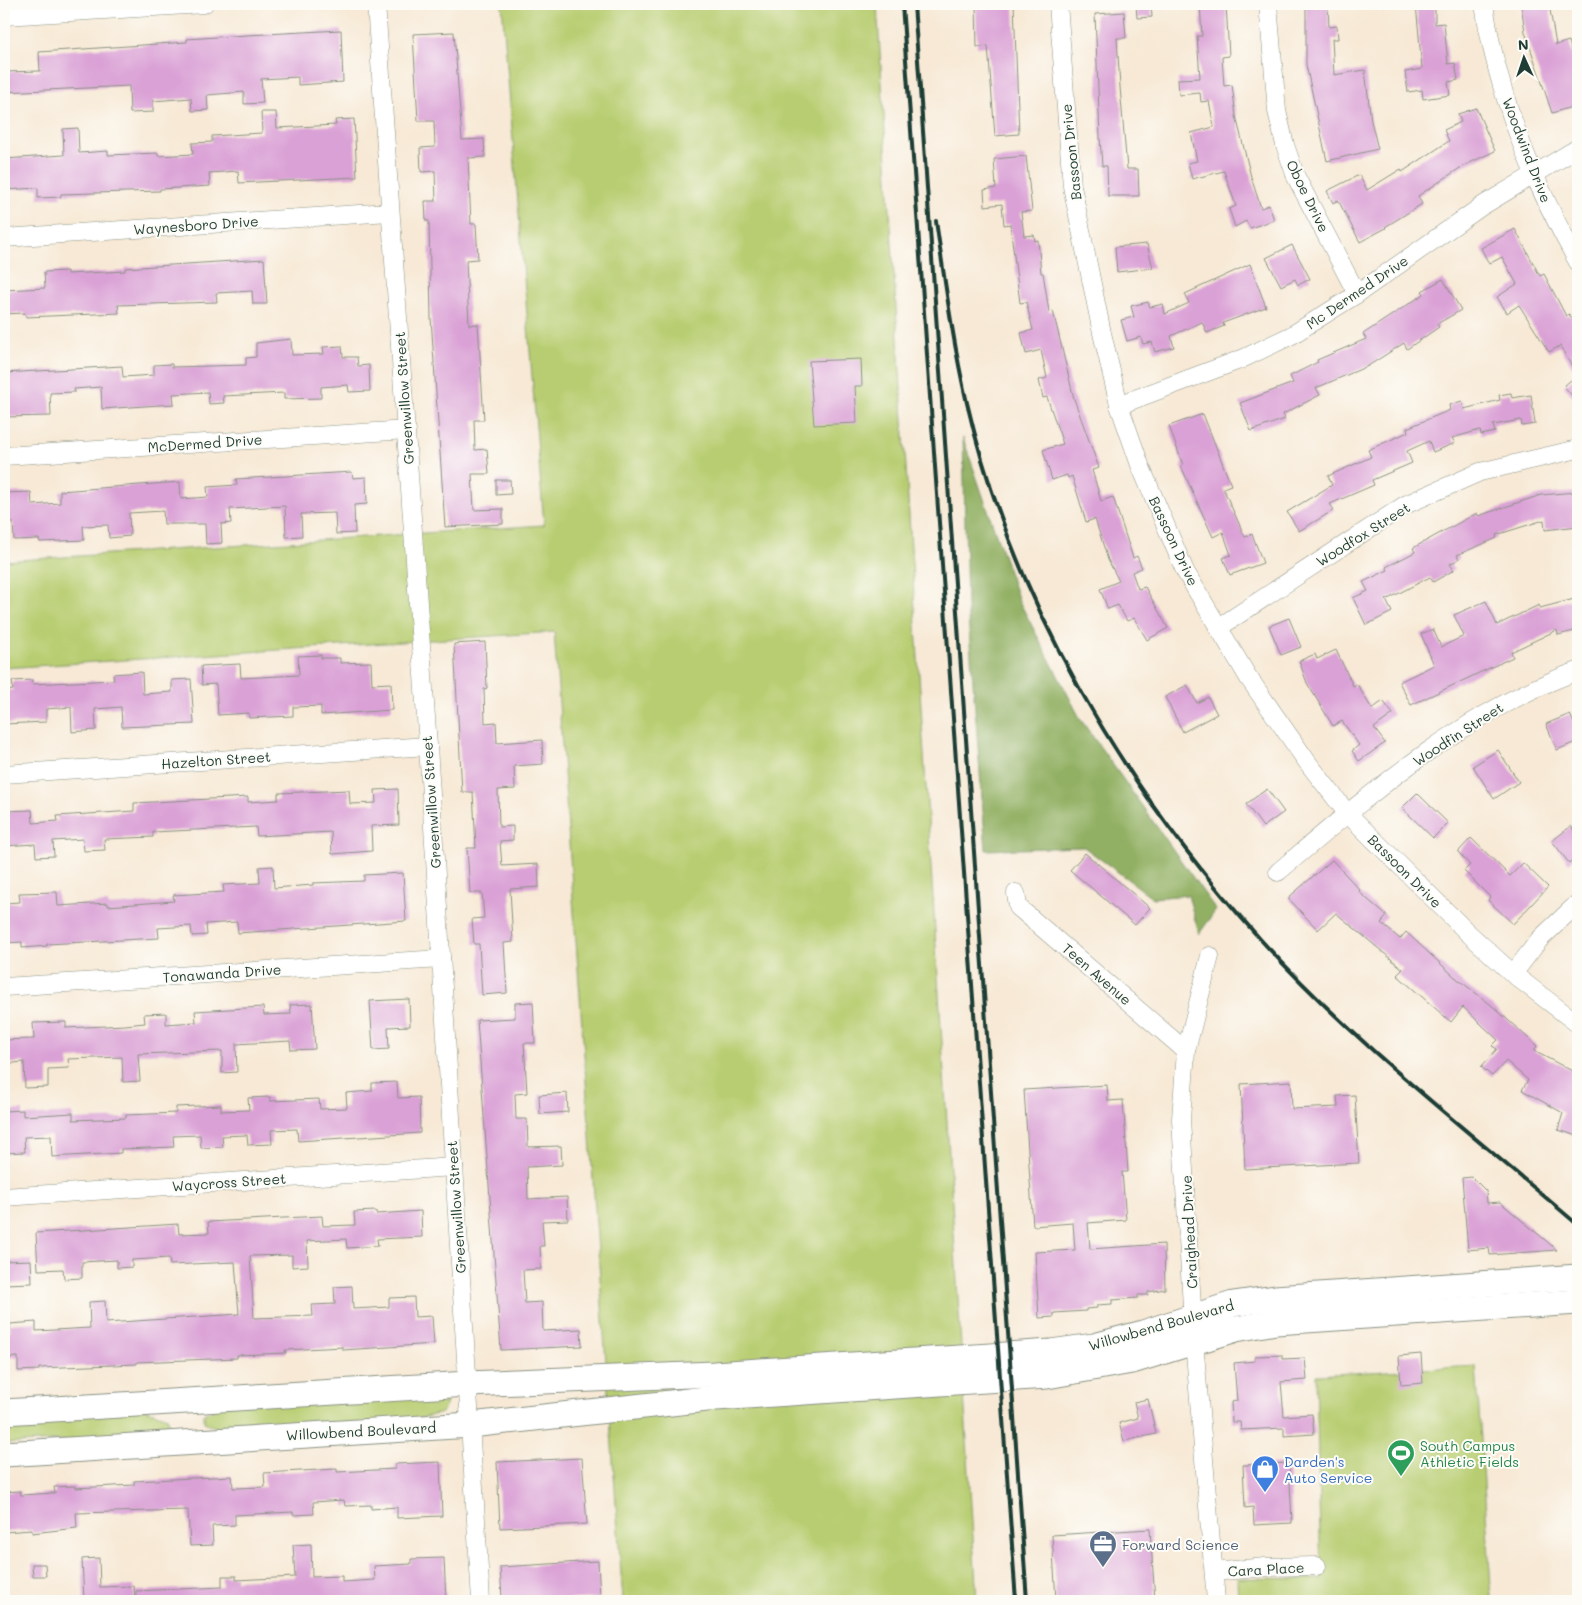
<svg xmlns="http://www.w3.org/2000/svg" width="1582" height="1605" font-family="Mali,sans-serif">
<rect width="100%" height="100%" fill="#fdfcf7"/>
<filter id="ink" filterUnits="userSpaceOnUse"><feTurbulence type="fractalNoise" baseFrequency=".02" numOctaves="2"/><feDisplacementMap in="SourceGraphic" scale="10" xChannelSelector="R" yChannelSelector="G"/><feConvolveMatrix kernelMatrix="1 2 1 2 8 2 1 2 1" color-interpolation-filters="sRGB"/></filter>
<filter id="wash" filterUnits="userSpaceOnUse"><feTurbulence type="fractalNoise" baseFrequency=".0096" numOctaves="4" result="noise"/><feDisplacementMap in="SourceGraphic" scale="20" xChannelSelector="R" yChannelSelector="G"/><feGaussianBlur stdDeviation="1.12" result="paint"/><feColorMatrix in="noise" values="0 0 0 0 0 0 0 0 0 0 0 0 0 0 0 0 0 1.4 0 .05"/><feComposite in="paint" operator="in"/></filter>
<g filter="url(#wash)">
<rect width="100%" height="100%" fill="#f7e9d5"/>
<!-- green -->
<g fill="#b8cd71" stroke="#6c8552">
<path d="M502,4H877L977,1601H623L554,632L4,668V561L544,525Z"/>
<path d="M1476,1366L1492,1601H1238L1237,1578L1321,1579L1316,1375Z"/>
<path d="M434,1394L447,1403L442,1413L416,1419L226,1432L204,1422V1414L220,1405Z"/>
<path d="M145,1409L167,1417L169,1425L143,1436L4,1444V1419Z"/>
</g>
<!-- forest -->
<path fill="#92b063" stroke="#58764c" d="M963,438L1019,601L1081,720L1216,910L1199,934L1188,895L1153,898L1084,847L986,850L967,605Z"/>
<g id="blocks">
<!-- building -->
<g fill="#daa1d6">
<path d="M976,4H1014L1019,134L995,136L988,46L977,47Z"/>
<path d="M1136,4H1151L1152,17L1137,18Z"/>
<path d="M1200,4H1226L1229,56L1222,57L1224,86L1232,85L1236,116L1251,177L1261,208L1269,205L1274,220L1250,228L1246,221L1235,227L1229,209L1236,206L1224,171L1192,179L1188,163L1197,161L1191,133L1214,127L1209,101L1201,102L1200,93L1179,95L1178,79L1200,78L1197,36H1202Z"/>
<path d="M1306,4H1328L1329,27L1337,26L1338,39H1332L1334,75L1365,70L1371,121L1378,149L1327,161L1306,65Z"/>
<path d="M1416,4H1435V24L1444,23L1448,64L1455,63L1458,80L1448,82L1450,95L1423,99L1422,90L1408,92L1405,72L1422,69Z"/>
<path d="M1521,4H1549L1556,45L1569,41L1578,76V105L1552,113L1525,32Z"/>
<path d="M1124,12L1126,38H1117L1120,87L1127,169H1138L1139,196H1108L1107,166H1102L1100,138L1095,14Z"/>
<path d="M341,30L343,82L298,85V77L261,79L263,103L244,104V92L207,95L208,110L192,111L191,98L153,101V112L130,113L129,86L4,92V72L40,71L39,52L187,42V39L247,35Z"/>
<path d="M454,32L462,140L484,139L485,157L468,158L471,224H476L478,259L466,260L469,325L478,324L484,420H474L475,450L487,449L489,474H472L474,510L503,509V524L445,527L431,318L429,221H426L425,201H436L435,171L421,172L420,148L435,147L434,121H418L413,34Z"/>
<path d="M1476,108L1495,151L1463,166L1418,196L1422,204L1385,227L1386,228L1360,242L1338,200L1333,203L1327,191L1359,175L1367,190L1401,169L1402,172L1449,141L1444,130L1461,122L1458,114Z"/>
<path d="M261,112H276L277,128L336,125L335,120L354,119L357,177L239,183L238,171L209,173L210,186L160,189V191L61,194V197L38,198V188L4,190V159L64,155L63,129L78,128L79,153L108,151V155L158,153V156L193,154L192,143L212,142V136L262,133Z"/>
<path d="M1026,156L1032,211L1021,212L1024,236L1034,235L1035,241L1038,240L1041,273H1043L1049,312L1053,311L1074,399L1099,468L1092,470L1101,501L1113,497L1133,558L1137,556L1142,568L1132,572L1138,589L1145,587L1168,628L1147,640L1134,618L1127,621L1118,605L1108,609L1100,589L1119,581L1108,560L1095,519L1086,522L1072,476L1068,478L1067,475L1052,480L1043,450L1063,444L1047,397L1043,398L1039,380L1047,378L1041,350L1026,354L1021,333L1033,330L1026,302L1020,303L1010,224L1004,225L1002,204L985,206L984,190L996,188L994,159Z"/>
<path d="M1515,229L1540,276L1544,274L1566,316L1569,314L1578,330V403L1564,386L1577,375L1560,346L1549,352L1519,305L1507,313L1497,297L1517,284L1502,257L1489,264L1481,248Z"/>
<path d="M1147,244L1153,268L1117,272L1115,247Z"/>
<path d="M1292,245L1310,279L1298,285L1295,279L1281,286L1266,258Z"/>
<path d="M264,259L267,304H253L252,291L216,293L217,302L118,305L119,313L26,317L25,313L4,314V290L45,288L44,272L67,271V274L125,271V268Z"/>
<path d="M1250,264L1266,307L1223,323L1224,326L1207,333L1202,322L1171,336L1174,347L1155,352L1152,342L1143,344L1141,337L1127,341L1121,320L1134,317L1131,306L1148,302L1150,307L1163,304L1165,314L1189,303L1185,294Z"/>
<path d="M1443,279L1461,310L1437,324L1439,327L1407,349L1404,343L1368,366L1316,388L1320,395L1283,414L1285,419L1251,431L1240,403L1293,383L1290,376L1318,362L1317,360L1366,339L1363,334L1424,294L1422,291Z"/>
<path d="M291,339L292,355L324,354L323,347L342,346L343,357H357L358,366L369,365L370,391L349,392L348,385L321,387V398L284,399V393L223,396L224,403L209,404L208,392L173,394L174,404L102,409L101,387L74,389L75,392L50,393L51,416L4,417V373L122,366L123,377L154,375V365L172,364V367L246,365V358L256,357V343Z"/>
<path d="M861,359L862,386H855L857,423L814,425L809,361Z"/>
<path d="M1511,393L1512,398L1531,395L1535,424L1522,426L1521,420L1493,425L1495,432L1481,435L1480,430L1452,438L1455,443L1433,452L1429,441L1407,451L1412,463L1372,480L1374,485L1330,504L1334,510L1299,531L1287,512L1332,485L1328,476L1371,457L1368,450L1408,432L1407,428L1450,410L1449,405L1462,401L1464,409L1500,400L1499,395Z"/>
<path d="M1203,414L1231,485L1223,488L1245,537L1252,534L1263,563L1230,575L1223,558L1231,555L1223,532L1213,537L1181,466L1183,465L1169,426Z"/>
<path d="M352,472L353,478L366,477L367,504L354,505L355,533L336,534L335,513L301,514L302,536L286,537L285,506L230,509L231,523L221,524L222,543L206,544L205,524H164L163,511L129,513L130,536L109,538L108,525L83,526L84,540L40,542L39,539L14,540L13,522L4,523V493L31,492L32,505L60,503V491L180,482L181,499L208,497L207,487L237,485L236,479Z"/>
<path d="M496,480H510L511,494L496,495Z"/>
<path d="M1576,492L1578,526L1545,530L1544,520L1496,535L1497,538L1457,555L1459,559L1450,564L1454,570L1433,582L1430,577L1386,600L1392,612L1366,625L1353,598L1368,591L1363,582L1388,570L1386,567L1415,552L1413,548L1477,513L1478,516L1541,495Z"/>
<path d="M1578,598V630L1558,635L1557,630L1511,652L1513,657L1411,705L1399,682L1434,665L1421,634L1433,629L1441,647L1464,636L1454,615L1486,601L1497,625L1539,605L1540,608Z"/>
<path d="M1289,618L1301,647L1281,655L1269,626Z"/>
<path d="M485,642L487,688L484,689L485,723L496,722L497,743L542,740L543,764L514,766L515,789L498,790L499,827L513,826V840L500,841L502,866L538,864L539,887L510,889L513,942L504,943L507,993L482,995L479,944H474L472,919L484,918L482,893H470L467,848H476L473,792H462L454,644Z"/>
<path d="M1336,650L1353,686L1357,684L1372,709L1383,701L1393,714L1374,728L1385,743L1359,761L1352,751L1359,745L1342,721L1333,726L1307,683L1299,661L1315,654L1317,659Z"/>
<path d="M321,655V658H340V663L371,662L372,684L391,683L392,710L321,715V706L293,707V716L249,718V713L218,715L216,684L202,685L201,666L240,664L241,678L299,675L298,656Z"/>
<path d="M142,672L143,694L172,692V680L191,679L194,724L122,727L121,707L95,709L96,730L72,732L71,707L46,709V722L4,724V691L13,690L12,681L32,680V684L114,680L113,674Z"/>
<path d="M1187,685L1197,703L1208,697L1217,714L1183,732L1165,697Z"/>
<path d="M1570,714L1578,733V741L1557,750L1546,724Z"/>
<path d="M1498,750L1519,782L1494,799L1473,766Z"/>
<path d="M398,789L399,825L371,826L372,851L332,854L331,832L257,836L256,827L153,832V837L104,839L105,850L84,851L83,839L53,841L54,856L36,857L35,844L4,846V811L32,810L33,823L58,821L57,816L134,811V803L248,797V802L278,800V793L349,790L350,804L376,803L375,790Z"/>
<path d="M1267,789L1284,812L1263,827L1246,804Z"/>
<path d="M1417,793L1448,823L1433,838L1402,808Z"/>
<path d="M1571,826L1578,836V855L1569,863L1552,841Z"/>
<path d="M1471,838L1510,876L1523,863L1548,887L1513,924L1488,900L1490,897L1464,871L1470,865L1458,852Z"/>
<path d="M1085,853L1150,908L1135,925L1070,870Z"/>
<path d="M1332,860L1360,890L1359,892L1387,916L1381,923L1400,939L1406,932L1455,977L1490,1004L1537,1046L1534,1051L1578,1074V1136L1558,1130L1563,1113L1522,1090L1528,1080L1506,1061L1492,1076L1481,1067L1497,1049L1492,1046L1498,1040L1463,1007L1451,1022L1397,975L1403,969L1336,913L1318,930L1288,898Z"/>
<path d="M273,866L274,888L313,885V883L364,881V875L403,873L406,921L238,933L237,922L206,924L207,935L192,936L191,926L158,928L159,938L47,944V946L22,948V942L4,943V903L20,902L19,893L57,892L58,906L108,903V906L174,901L173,895L224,892L223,885L260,883L259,867Z"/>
<path d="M409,999L410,1026L388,1027L389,1049L373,1050L370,1001Z"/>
<path d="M533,1002L535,1043H524L527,1093L515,1094L516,1119H527L528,1147L561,1146L562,1165L527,1167L528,1199L567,1197L568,1220L542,1221L544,1246H540L541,1269L523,1270L525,1303L542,1302L543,1331L581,1329L582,1346L501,1350L477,1020L515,1018V1003Z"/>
<path d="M312,1004L315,1049L291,1050L290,1041L236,1044L237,1072L222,1073V1051L138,1054L140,1081L123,1082L122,1057L68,1059L69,1068L48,1069V1087L25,1088L24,1062L4,1064V1040L34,1039L33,1023L66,1022V1028L125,1025L145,1023L144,1014L166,1013V1024L196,1022L195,1011L263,1007L264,1015L291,1014L290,1005Z"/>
<path d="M1291,1081L1292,1109L1338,1107L1337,1096L1355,1095L1359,1163L1245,1169L1241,1084Z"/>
<path d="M397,1082L398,1098L419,1097L420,1133L298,1141L297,1129L271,1130L272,1144L248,1145L247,1135L222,1136L223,1147L201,1148L200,1135L173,1136L174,1147L121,1149V1153L52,1157L51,1136L24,1137L25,1152L4,1153V1111L23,1110V1116L73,1113V1120L126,1118V1115L176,1113V1107L221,1105V1111L249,1110L248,1098L270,1097V1101L319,1099L320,1109L347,1108L346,1093L372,1091V1083Z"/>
<path d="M1107,1085L1108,1101L1123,1100L1128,1172H1122L1126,1220L1088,1223L1090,1249L1164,1244L1165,1289L1148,1292V1295H1138V1298L1112,1300V1304L1097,1305V1308L1086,1309V1311L1054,1313V1317L1039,1318L1035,1252L1075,1250L1073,1223L1033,1226L1024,1090Z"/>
<path d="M567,1093L568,1112L540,1114L539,1095Z"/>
<path d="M1472,1177L1486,1191L1487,1203L1500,1202L1557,1250L1490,1255L1489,1248L1468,1250L1462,1178Z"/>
<path d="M376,1211V1214L421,1211L422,1237L377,1239L378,1246L347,1248L346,1239L307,1241L308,1266L292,1267V1255L250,1256L254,1318L313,1316L312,1305L335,1304L334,1287L352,1286L353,1309L389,1307V1298L414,1297L415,1317L432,1316L434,1344L343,1350V1347L285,1350L286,1353L237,1355V1358L137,1362V1364L39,1368V1370L18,1371V1357L4,1358V1331H10V1324L36,1322V1331L90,1328L89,1302L105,1301L106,1323L239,1314L235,1262L170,1265L169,1258L132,1260V1267L117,1268V1260L82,1262V1278L64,1279L63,1269L38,1270L36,1233L178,1224L179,1234L209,1233L208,1222L322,1216L323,1226L355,1225L354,1212Z"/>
<path d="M31,1260L32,1283L4,1284V1261Z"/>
<path d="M1421,1354L1423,1383L1401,1385L1399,1356Z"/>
<path d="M1282,1355V1359L1305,1358L1307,1380L1281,1382L1284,1416L1312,1414L1314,1434L1284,1436V1428L1241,1430L1240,1422H1232L1231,1402L1237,1401L1234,1363L1255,1361V1356Z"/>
<path d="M1148,1399L1156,1434L1124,1441L1119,1423L1138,1418L1134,1402Z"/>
<path d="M582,1458L587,1524L500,1528L497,1462Z"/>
<path d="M440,1462L442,1516L397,1518V1507L371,1509V1505L345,1506L344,1500L313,1502L314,1514L293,1515V1512L235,1515V1525L212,1526L213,1545L190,1546L188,1510L76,1513L77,1528L32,1533V1530L4,1532V1492L20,1491L21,1495L55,1493L54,1487L75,1486V1488L134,1485V1481L232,1476L233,1488L265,1487L264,1473L337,1469V1472L395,1469V1464Z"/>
<path d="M1289,1463L1292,1523L1254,1525L1253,1507L1245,1508L1243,1465Z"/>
<path d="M1150,1529L1155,1600L1056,1601L1052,1535Z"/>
<path d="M311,1544L312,1577L342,1576V1582L375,1580L374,1566L411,1564V1559L444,1558L446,1601H136V1591L222,1587V1576H236V1580L295,1577L293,1545Z"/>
<path d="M99,1558L100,1587L134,1586L135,1601H84L82,1559Z"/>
<path d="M598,1561L600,1598L536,1601H532V1597L502,1598L500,1567Z"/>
<path d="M32,1564H45L46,1576H33Z"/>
</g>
</g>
</g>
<g filter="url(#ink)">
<use href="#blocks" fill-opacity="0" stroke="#8b9384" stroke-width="1"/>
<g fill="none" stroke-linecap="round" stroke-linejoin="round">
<!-- street casing -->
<g stroke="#8b9384" stroke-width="19">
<g id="street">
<path d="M376,4L428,746L481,1601"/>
<path d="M1058,4L1072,186L1102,333L1119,405L1140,465L1185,571L1248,677L1308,763L1347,813L1467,932L1513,974L1578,1024"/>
<path d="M1268,4L1277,111L1285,145L1296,177L1357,294"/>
<path d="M1484,4C1497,95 1533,182 1578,262"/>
<path d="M4,16L204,4"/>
<path d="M4,238L389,212"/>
<path d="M1119,405L1242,359L1292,335L1357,294L1482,206L1578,148"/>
<path d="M4,456L407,430"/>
<path d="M1218,628L1405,505L1480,472L1578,449"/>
<path d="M4,774L428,746"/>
<path d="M1278,872C1369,795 1464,711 1578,671"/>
<path d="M1016,893L1018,907L1186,1051"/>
<path d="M1210,956L1186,1051L1181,1119L1194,1341L1216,1601"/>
<path d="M1513,974L1539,940L1578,903"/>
<path d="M4,987L441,959"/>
<path d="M4,1197L454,1167"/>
<path d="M1214,1572L1265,1567L1317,1566"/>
</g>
</g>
<!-- secondary casing -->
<g stroke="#8b9384" stroke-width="27">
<g id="secondary">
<path d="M4,1412L468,1384L714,1374L1051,1352L1094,1346L1143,1333L1233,1304L1275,1298L1578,1277"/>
<path d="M4,1454L471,1425L716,1398L1047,1376L1132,1361L1236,1329L1276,1322L1578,1302"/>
</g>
</g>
<!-- street -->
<use href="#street" stroke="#fff" stroke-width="18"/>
<!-- secondary -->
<use href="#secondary" stroke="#fff" stroke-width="25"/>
<!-- rail -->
<g stroke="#1f3d34" stroke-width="4">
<path d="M902,4L1016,1601"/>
<path d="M914,4L1027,1601"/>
<path d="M936,221C945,282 953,343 967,403C1014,604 1124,788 1261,940C1356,1045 1471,1133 1578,1225"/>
</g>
</g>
</g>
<!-- icons -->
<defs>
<g id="stadium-pin" transform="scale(1.4375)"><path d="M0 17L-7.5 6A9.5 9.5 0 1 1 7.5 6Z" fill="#2e9e5b" stroke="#fdfcf7"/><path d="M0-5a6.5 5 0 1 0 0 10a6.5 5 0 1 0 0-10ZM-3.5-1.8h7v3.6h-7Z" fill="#fff"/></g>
<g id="shop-pin" transform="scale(1.4375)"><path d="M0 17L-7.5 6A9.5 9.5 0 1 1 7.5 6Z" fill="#3f7fe0" stroke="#fdfcf7"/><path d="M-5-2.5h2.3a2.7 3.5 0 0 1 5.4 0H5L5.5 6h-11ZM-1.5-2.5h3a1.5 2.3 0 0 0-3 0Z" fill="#fff"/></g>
<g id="office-pin" transform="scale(1.4375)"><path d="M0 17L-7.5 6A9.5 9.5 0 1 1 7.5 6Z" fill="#5c6f8a" stroke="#fdfcf7"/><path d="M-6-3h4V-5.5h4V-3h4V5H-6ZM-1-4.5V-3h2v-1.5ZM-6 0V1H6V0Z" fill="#fff"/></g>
</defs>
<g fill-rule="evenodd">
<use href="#stadium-pin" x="1401" y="1453"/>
<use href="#shop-pin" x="1265" y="1469"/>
<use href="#office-pin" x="1103" y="1544"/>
</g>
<g text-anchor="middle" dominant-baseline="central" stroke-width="4" stroke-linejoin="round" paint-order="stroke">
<!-- street labels -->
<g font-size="14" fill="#1f3d34" stroke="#fdfcf7">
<text transform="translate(1527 150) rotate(69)">Woodwind Drive</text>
<text transform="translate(1071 152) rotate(-96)">Bassoon Drive</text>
<text transform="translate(1308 196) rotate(64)">Oboe Drive</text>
<text transform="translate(196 225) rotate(-4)">Waynesboro Drive</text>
<text transform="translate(1357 292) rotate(-34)">Mc Dermed Drive</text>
<text transform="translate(404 398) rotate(-94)">Greenwillow Street</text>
<text transform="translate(205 443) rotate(-4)">McDermed Drive</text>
<text transform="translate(1363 534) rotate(-32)">Woodfox Street</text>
<text transform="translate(1174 541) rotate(65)">Bassoon Drive</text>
<text transform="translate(1458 734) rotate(-33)">Woodfin Street</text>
<text transform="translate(216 760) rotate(-4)">Hazelton Street</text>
<text transform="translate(431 802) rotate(-94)">Greenwillow Street</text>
<text transform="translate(1405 871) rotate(45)">Bassoon Drive</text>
<text transform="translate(222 973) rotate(-4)">Tonawanda Drive</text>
<text transform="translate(1097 974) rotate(41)">Teen Avenue</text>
<text transform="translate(229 1182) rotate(-4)">Waycross Street</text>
<text transform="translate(456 1207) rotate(-94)">Greenwillow Street</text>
<text transform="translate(1189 1232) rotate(-93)">Craighead Drive</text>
<text transform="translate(1161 1325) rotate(-16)">Willowbend Boulevard</text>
<text transform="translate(361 1431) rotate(-3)">Willowbend Boulevard</text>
<text transform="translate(1266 1569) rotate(-3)">Cara Place</text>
</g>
<!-- leisure labels -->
<g font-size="14" fill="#27864d" stroke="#fdfcf7" text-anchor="start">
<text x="1420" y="1445">South Campus<tspan x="1420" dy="16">Athletic Fields</tspan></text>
</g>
<!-- shop labels -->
<g font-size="14" fill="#366cbe" stroke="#fdfcf7" text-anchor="start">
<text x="1284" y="1461">Darden's<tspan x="1284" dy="16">Auto Service</tspan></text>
</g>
<!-- service labels -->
<g font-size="14" fill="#4e5e75" stroke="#fdfcf7" text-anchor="start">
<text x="1122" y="1544">Forward Science</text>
</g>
</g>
<!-- margin -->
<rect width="1582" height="1605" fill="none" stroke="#fdfcf7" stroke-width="20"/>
<!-- north arrow -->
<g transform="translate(1524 58) rotate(357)" stroke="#fdfcf7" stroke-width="4" paint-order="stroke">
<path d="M0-4L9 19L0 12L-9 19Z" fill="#1f3d34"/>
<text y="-8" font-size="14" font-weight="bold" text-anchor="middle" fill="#1f3d34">N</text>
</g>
</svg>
